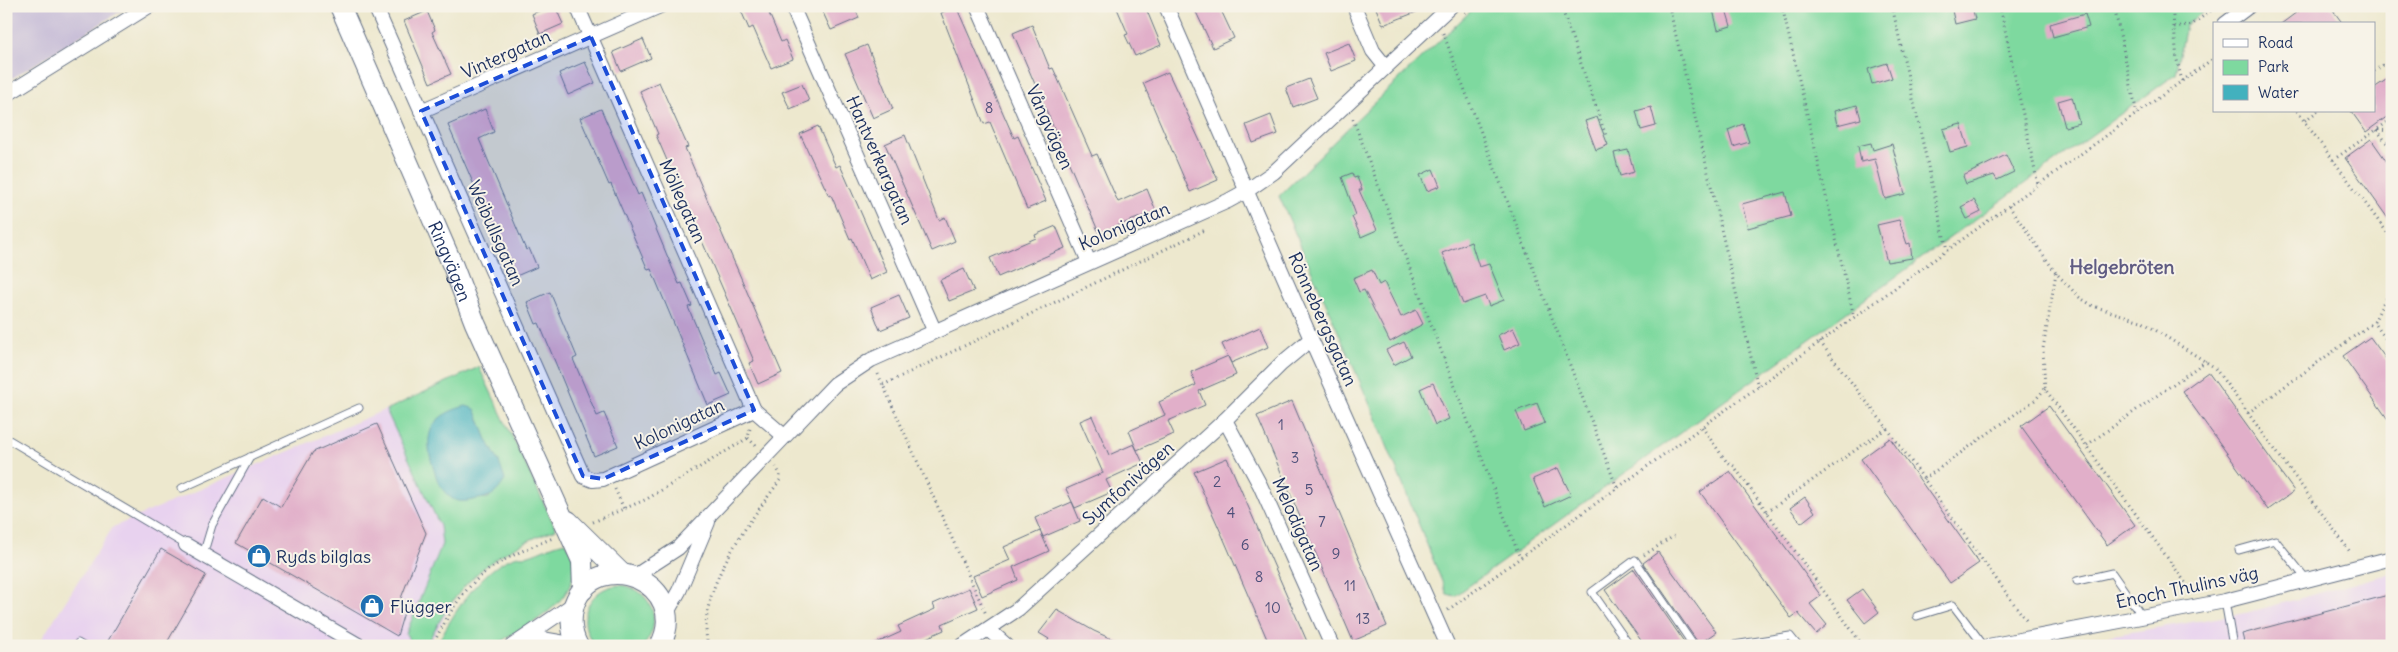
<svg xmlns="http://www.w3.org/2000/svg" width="2398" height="652" font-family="Delius,sans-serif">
<rect width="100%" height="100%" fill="#f7f3e8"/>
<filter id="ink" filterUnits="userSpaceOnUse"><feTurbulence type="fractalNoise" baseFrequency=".02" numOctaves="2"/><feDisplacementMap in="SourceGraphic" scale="10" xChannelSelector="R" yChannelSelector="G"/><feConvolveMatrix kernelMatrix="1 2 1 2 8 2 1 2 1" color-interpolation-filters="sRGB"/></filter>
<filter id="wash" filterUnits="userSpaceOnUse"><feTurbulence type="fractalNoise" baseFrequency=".0096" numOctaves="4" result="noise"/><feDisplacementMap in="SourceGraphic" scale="20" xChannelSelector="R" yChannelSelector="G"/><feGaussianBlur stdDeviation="1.12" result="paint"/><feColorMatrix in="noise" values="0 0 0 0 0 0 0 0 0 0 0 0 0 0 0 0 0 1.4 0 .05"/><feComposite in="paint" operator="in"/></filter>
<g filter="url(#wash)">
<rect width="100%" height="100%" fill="#ede8ce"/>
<!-- built -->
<g fill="#e8d2ef">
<path d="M389,408L466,579L428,646H37L113,527Z"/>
<path d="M2392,573V646H2047L2246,613Z"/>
</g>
<!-- industrial -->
<path fill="#c9bfd8" d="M6,6H129L6,82Z"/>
<!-- green -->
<g fill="#7ed99f" stroke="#4c847e" fill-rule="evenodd">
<path d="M1476,6H2211L2186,25L2176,74L1455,596L1447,594L1377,421L1279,196L1357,119Z"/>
<path d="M479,367L556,529C488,555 459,581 426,646H409V639L406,634L442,544L440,526L386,410ZM475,409L487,440L499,462L489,498C459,499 459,508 438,482Z"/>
<path d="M566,542C593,586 546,617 511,635C505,638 498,645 491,646C473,648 454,646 436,646C452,616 482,565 518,556C522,555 525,557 529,555C542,551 553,544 566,542Z"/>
<path d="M620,585C651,588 665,622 643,646H596C573,622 588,587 620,585Z"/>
</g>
<!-- water -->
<path fill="#42b1be" stroke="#2e708e" d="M466,406L475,409L487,440L499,462L505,480C497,493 492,497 478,499C471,500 463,503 455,500C445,496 438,483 435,473C423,438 426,416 466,406Z"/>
<g id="blocks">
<!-- building -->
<g fill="#e1afc9">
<path d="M551,6H555L563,24L540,34L532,14Z"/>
<path d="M739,6H766L781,42L785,40L793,59L771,68L753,27L749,29Z"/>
<path d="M820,6H854L859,18L831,30Z"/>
<path d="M956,6L1014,138L1018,136L1046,201L1027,209L990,122L984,124L941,13Z"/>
<path d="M1116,6H1145L1161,45L1135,56L1125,35L1128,34Z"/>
<path d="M1206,6H1219L1234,38L1213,48L1196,12Z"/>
<path d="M1375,6H1429V7L1383,25Z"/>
<path d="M1712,6H1725L1731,26L1718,30Z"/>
<path d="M1951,6H1972L1975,19L1955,24Z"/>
<path d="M2305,6H2330L2343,24H2281Z"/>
<path d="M427,11L435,30L432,32L451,74L430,83L404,21Z"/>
<path d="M2085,14L2089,27L2053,37L2050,24Z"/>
<path d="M1032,25L1050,69L1053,68L1092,156L1097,154L1118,202L1147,189L1156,211L1099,233L1013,33Z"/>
<path d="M643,39L651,58L621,71L613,52Z"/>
<path d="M1349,43L1356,61L1331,71L1324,53Z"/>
<path d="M867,45L893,109L873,118L845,54Z"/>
<path d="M585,62L595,83L568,95L559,73Z"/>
<path d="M1887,63L1892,78L1872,84L1868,69Z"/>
<path d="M1168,72L1218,180L1190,192L1143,83Z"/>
<path d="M2392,76V113L2366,132L2351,111H2374V88Z"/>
<path d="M1309,79L1317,98L1293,107L1286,88Z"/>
<path d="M659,82L688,147L685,148L782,373L758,384L749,363L754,361L656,135L658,134L640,91Z"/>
<path d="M802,84L809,101L790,109L782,92Z"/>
<path d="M2072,97L2079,123L2065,127L2058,101Z"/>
<path d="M1857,105L1861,119L1837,125L1834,111Z"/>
<path d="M1651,107L1656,126L1641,130L1636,111Z"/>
<path d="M485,109L494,132L479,139L526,250L529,248L537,267L514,277L448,125Z"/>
<path d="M601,109L638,195L641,193L679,284L682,283L692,306L688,307L717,375L721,373L731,395L708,405L651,269L648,270L611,184L609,185L580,118Z"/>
<path d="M1271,115L1278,134L1253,143L1246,125Z"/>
<path d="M1597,117L1608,145L1596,150L1585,121Z"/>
<path d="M1743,124L1749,142L1733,147L1728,130Z"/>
<path d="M1961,124L1968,147L1950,152L1943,129Z"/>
<path d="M818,126L836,167L840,165L887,272L870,280L852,238L850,239L831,195L829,196L800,134Z"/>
<path d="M905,135L939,220L945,217L955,241L932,251L885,144Z"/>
<path d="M2371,139L2392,169V224L2345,158Z"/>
<path d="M1871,143L1873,150L1892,144L1905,194L1885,199L1875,159L1861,162L1858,146Z"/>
<path d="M1628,150L1634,172L1620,176L1614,153Z"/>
<path d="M2006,155L2014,172L1997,180L1994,175L1966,184L1963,176Z"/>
<path d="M1433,169L1440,186L1427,191L1420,175Z"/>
<path d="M1352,173L1354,178L1357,177L1362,190H1359L1377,230L1361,237L1352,217L1356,215L1342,177Z"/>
<path d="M1785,192L1791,216L1748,228L1742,204Z"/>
<path d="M1974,200L1981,212L1967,219L1961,207Z"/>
<path d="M1899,220L1907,244L1910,243L1912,258L1887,262L1877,225Z"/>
<path d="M1056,226L1065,248L998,277L990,258L1036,238L1035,235Z"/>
<path d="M1471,242L1479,267L1489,264L1504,300L1489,306L1485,296L1463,304L1442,253Z"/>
<path d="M964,269L974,291L949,301L940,280Z"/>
<path d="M1372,270L1379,285L1384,282L1401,317L1416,310L1423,324L1390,342L1364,290L1359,292L1353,278Z"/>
<path d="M550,292L577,357L573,359L597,416L604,413L618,446L594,456L539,323L536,324L527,302Z"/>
<path d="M899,295L909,318L880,330L871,307Z"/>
<path d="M1260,327L1268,347L1231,363L1222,344Z"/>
<path d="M1513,328L1520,343L1504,350L1498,335Z"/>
<path d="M2370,337L2392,367V425L2343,356Z"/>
<path d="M1404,342L1411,356L1394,365L1386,350Z"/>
<path d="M1228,356L1236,375L1199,391L1205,405L1168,421L1174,434L1137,450L1129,431L1165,415L1159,402L1196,385L1191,372Z"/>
<path d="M2208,372L2294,491L2268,510L2182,391Z"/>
<path d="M1433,383L1449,419L1435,425L1420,389Z"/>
<path d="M1292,401L1387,626L1353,641L1257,416Z"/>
<path d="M1537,403L1545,423L1524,431L1516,411Z"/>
<path d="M2049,406L2135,525L2107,545L2021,426Z"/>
<path d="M1092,416L1109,455L1134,444L1143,463L1106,480L1112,492L1075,508L1066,489L1103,473L1080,421Z"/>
<path d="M377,424L426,533L398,606L405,609L397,636L236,543L263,496L281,507L313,452Z"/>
<path d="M1890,438L1979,563L1950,583L1861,459Z"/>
<path d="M1227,458L1282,584L1309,646H1270L1222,535L1194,472Z"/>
<path d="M1558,468L1571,495L1545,507L1533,479Z"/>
<path d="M1730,471L1821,596L1810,604L1827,625L1816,634L1798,613L1791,618L1700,492Z"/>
<path d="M1805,497L1815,512L1801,523L1790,508Z"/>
<path d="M1072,502L1080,521L1043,537L1035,518Z"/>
<path d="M1040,531L1049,551L1013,567L1018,580L982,596L973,576L1010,560L1004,547Z"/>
<path d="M161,549L206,575L165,646H105Z"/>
<path d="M1658,552L1716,632L1699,644L1643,563Z"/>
<path d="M1634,569L1687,646H1645L1605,590Z"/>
<path d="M969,588L978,608L942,624L944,630L908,646H870L901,632L898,626L935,609L933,604Z"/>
<path d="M1862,589L1879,612L1865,623L1847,600Z"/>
<path d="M2392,594V646H2245L2242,634Z"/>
<path d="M1057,610L1094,631L1127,646H1044L1049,639L1039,633Z"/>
</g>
</g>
</g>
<g filter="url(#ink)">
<use href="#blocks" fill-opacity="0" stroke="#647085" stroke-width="1"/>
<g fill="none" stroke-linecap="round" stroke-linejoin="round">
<!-- lane casing -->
<g stroke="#647085" stroke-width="9">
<g id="lane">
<path d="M6,438L186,545"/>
<path d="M182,488L359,408"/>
<path d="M2239,550L2275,540L2307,580"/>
<path d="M203,555L212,525L250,457"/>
<path d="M2077,581L2112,573L2142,616"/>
<path d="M2225,601L2233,646"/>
<path d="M1917,616L1953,605L1984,646"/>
<path d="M78,643L83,646"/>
<path d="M1630,646L1592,592L1635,560L1694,646"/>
<path d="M1728,646L1790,636L1798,646"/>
</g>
</g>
<!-- street casing -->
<g stroke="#647085" stroke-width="16">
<g id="street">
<path d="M375,6L583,476L593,480L603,479L754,410L784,436"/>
<path d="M577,6L754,410"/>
<path d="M792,6L934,330"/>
<path d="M977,6L1089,262"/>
<path d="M1166,6L1311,339L1448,646"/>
<path d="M1354,6L1373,51L1385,66"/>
<path d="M2225,24L2249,6"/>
<path d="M6,95L149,6"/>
<path d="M421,111L660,6"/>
<path d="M1225,420L1260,485L1332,646"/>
<path d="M186,545L360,646"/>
<path d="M635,576L678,548L835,384L871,360L1228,201L1248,190L1274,172L1451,6"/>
<path d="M666,614L679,591L708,522"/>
<path d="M989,630L1007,646"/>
<path d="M525,641L542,639L577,645"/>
<path d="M512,646L575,603"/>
<path d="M962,646L1018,609L1225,420L1281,364L1311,339"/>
<path d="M1988,646L2225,601L2392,558"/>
</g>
</g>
<!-- secondary casing -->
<g stroke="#647085" stroke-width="22">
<g id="secondary">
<path id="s1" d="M340,6L453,266L475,323L582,561L583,590"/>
<path d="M568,521L622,574"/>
<path d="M578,646C571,633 570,619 574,605C596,543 693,583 660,646"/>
</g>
</g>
<!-- path -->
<g stroke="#647085" stroke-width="3" stroke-dasharray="1 4" stroke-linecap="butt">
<path d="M1561,6L1606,136"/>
<path d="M1669,6L1758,387"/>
<path d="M1782,6L1854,317"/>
<path d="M1892,6L1947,250"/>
<path d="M2000,6L2038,185"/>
<path d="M2114,6L2137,114"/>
<path d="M2172,6L2174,27"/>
<path d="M1465,13L1472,6"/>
<path d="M1443,33L1617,488"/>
<path d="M2374,71L2392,59"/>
<path d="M2182,81L2177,60L2174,27L2193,24L2217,6"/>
<path d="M2297,111L2304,121"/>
<path d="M2318,111L2304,121L2392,239"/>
<path d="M1353,119L1520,558"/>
<path d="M2377,130L2392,150"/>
<path d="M2378,130L2392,131"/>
<path d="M2333,160L2392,119"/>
<path d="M2009,206L2056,273L2079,297L2093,306L2141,321L2214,367L2351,553"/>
<path d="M2056,273L2043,349L2045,389L2193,593"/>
<path d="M2392,285L2374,322L2392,348"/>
<path d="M1820,342L1887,428L2028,623"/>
<path d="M878,374L986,614"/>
<path d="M883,385L1205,230"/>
<path d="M2248,413L2374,322"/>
<path d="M1702,427L1726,461L1734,466L1863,646"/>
<path d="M748,438L756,446"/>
<path d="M2087,445L2206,361"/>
<path d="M1924,479L2035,400L2045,389"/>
<path d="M615,489L624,509"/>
<path d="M1767,512L1887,428"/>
<path d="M593,522L647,499L748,438L750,428"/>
<path d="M1644,555L1674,536"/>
<path d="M1448,610L2214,58"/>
<path d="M432,646C466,579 483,566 553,538"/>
<path d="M708,646C695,590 749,523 780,480V474L776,467"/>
</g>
<!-- lane -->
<use href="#lane" stroke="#fff" stroke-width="7"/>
<!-- street -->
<use href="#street" stroke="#fff" stroke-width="14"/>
<!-- secondary -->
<use href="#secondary" stroke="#fff" stroke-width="20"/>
</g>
</g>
<!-- marked area -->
<path fill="#1d4ed8" fill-opacity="0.2" stroke="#1d4ed8" stroke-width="4" stroke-dasharray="10 6" stroke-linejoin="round" d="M591,37L754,410L603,479L583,476L421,111Z"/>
<!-- icons -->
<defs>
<g id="shop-disc" transform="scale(1.25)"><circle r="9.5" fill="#1f6fb2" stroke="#f7f3e8"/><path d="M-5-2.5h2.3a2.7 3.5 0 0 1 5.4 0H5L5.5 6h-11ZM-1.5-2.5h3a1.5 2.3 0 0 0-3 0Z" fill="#fff"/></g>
</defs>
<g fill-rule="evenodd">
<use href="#shop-disc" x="259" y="556"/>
<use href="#shop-disc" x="372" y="606"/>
</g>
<g text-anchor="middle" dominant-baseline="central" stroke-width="4" stroke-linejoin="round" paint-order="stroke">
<!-- number labels -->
<g font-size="15" fill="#4c4f79">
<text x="989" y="107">8</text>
<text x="1281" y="424">1</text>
<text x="1295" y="457">3</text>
<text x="1217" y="481">2</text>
<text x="1309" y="489">5</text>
<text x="1231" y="512">4</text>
<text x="1322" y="521">7</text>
<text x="1245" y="544">6</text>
<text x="1336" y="553">9</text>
<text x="1259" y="576">8</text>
<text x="1350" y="585">11</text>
<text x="1273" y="607">10</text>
<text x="1363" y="618">13</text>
</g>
<!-- street labels -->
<g font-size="18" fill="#1b2f5e" stroke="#f7f3e8">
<text transform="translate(506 54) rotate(-24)">Vintergatan</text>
<text transform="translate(1050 127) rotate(66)">Vångvägen</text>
<text transform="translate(880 160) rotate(66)">Hantverkargatan</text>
<text transform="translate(683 201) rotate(66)">Möllegatan</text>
<text transform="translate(1124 226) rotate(-23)">Kolonigatan</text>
<text transform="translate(496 233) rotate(66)">Weibullsgatan</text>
<text stroke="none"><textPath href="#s1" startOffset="278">Ringvägen</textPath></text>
<text transform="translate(1323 319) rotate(66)">Rönnebergsgatan</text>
<text transform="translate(679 424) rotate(-25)">Kolonigatan</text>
<text transform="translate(1128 483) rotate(-42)">Symfonivägen</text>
<text transform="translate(1298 524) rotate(66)">Melodigatan</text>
<text transform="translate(2187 587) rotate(-12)">Enoch Thulins väg</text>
</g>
<!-- poi labels -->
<g font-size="18" fill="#1b2f5e" stroke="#f7f3e8" text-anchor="start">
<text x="276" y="556">Ryds bilglas</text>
<text x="390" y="606">Flügger</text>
</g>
<!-- neighbourhood labels -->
<g font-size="19" font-weight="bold" fill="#605c83" stroke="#f7f3e8">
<text x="2122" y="267">Helgebröten</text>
</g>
</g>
<!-- margin -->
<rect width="2398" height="652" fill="none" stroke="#f7f3e8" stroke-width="25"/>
<!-- legend -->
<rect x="2213" y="22" width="162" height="90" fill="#f7f3e8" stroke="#9fa5b1"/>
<rect x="2223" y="39" width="25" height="8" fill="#ffffff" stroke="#9fa5b1"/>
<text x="2258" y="48" font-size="15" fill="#1b2f5e">Road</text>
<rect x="2223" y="60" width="25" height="15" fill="#7ed99f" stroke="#9fa5b1"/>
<text x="2258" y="72" font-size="15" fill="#1b2f5e">Park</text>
<rect x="2223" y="85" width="25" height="15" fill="#42b1be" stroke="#9fa5b1"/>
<text x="2258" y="98" font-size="15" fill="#1b2f5e">Water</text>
</svg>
